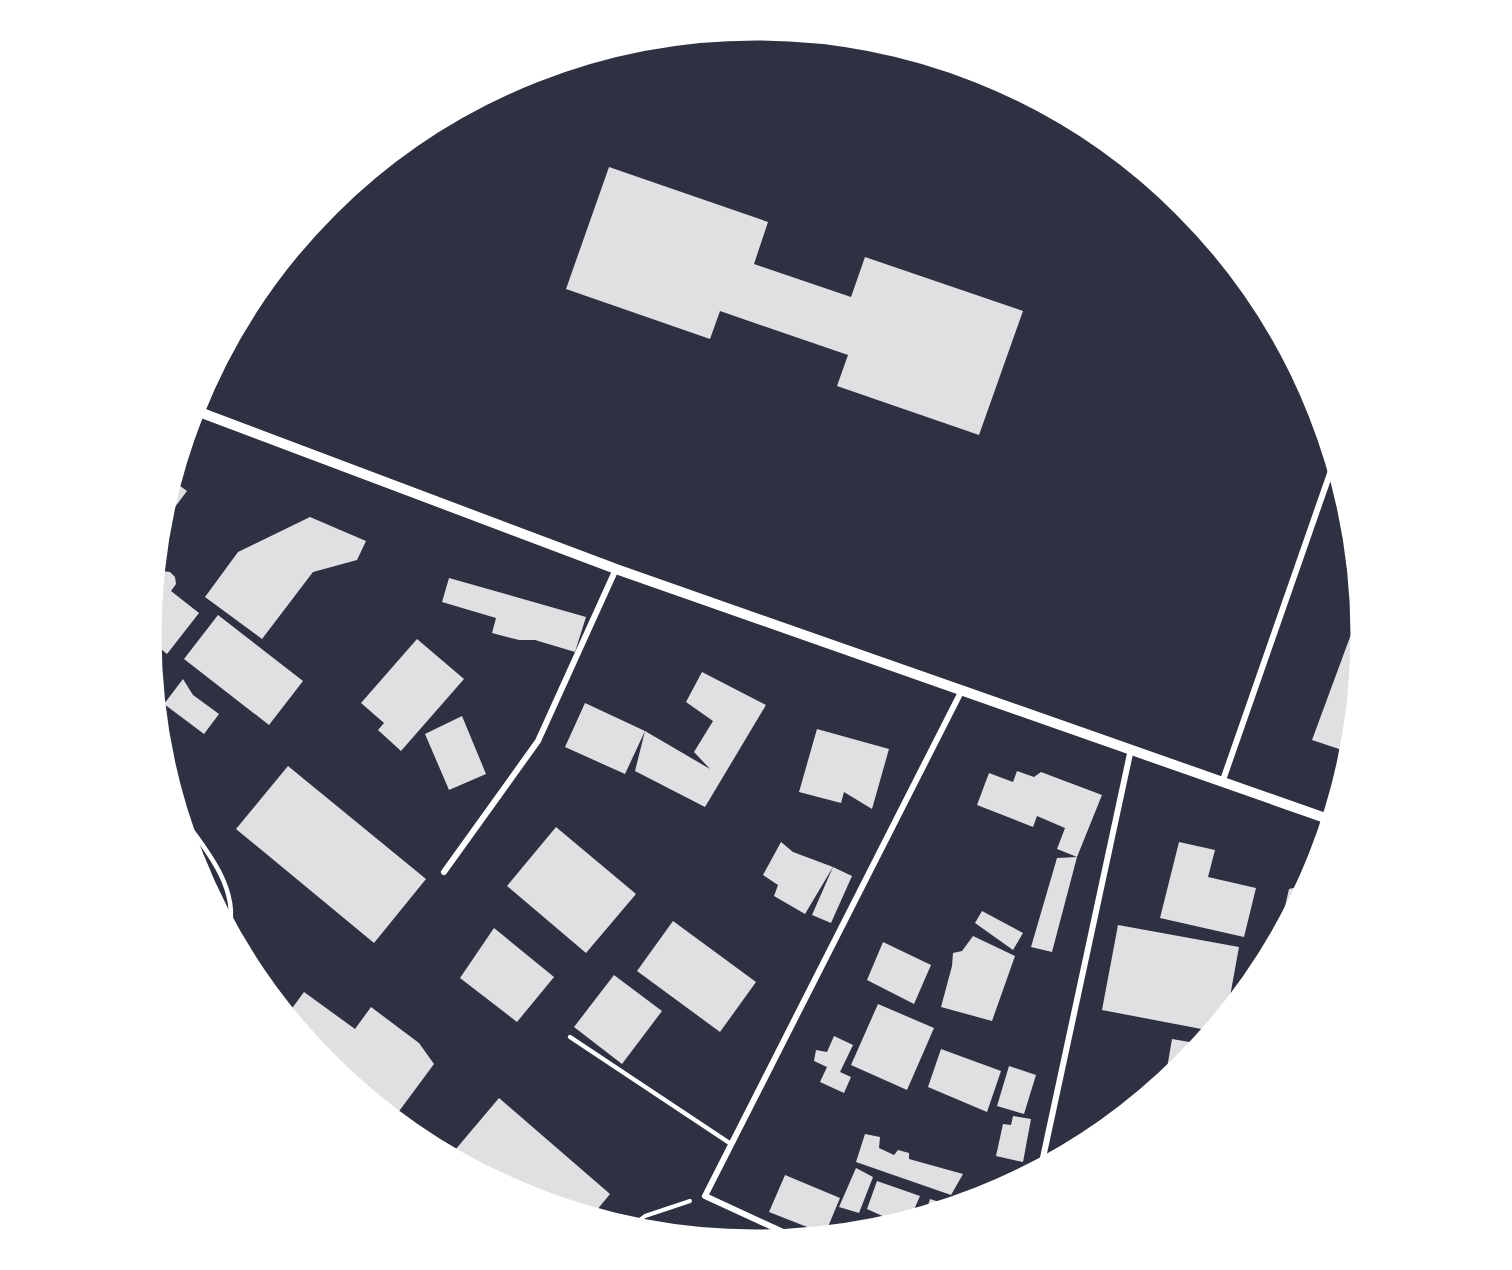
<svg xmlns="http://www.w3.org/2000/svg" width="1512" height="1270" font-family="'Source Sans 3',sans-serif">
<rect width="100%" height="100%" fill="#2d3142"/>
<!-- building -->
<g fill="#e0e0e3">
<path d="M609,167L768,222L754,264L851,297L865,257L1023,311L979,435L837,386L848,355L720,311L710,339L566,289Z"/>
<path d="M172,480L187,491L160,527L161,516Z"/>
<path d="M310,517L366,541L357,560L313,572L262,639L205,597L238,552Z"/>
<path d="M162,571L170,572L175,577L176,584L171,591L199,613L167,654L150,640V635L155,576Z"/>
<path d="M449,578L586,617L575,652L535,640H519L492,633L496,618L442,602Z"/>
<path d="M1360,610L1362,635L1351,753L1312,740Z"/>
<path d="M218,615L303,681L269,725L184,659Z"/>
<path d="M417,639L464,679L401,751L378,730L384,723L361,703Z"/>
<path d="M702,672L766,705L705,807L635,771L645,731L625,774L565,747L585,703L645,731L710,769L694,752L713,721L686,702Z"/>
<path d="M183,679L193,695L219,714L204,734L164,704Z"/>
<path d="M462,716L486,774L449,790L425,734Z"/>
<path d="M817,729L889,749L872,809L844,792L841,803L799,792Z"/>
<path d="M288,766L426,879L374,943L236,829Z"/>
<path d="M1017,771L1034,777L1041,772L1102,795L1077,857L1052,952L1031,947L1057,858L1077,857L1057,849L1065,828L1037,816L1033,827L977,805L989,773L1013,782Z"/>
<path d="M556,827L636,894L586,953L507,886Z"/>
<path d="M781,842L793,852L833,867L805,914L774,896L778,885L763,875Z"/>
<path d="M1179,842L1215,850L1208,877L1256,888L1244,937L1160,918Z"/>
<path d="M833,867L852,876L831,923L812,915Z"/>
<path d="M1307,885L1279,938L1278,937L1289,889Z"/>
<path d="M982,911L1023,933L1013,950L975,923Z"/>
<path d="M673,921L756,982L720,1032L637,971Z"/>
<path d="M1118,925L1239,947L1227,1013L1212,1031L1102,1010Z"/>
<path d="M494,928L554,977L517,1022L460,978Z"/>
<path d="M973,936L1015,956L992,1021L941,1007L952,966L953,953L962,951Z"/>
<path d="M883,942L931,965L914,1004L867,980Z"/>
<path d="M614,975L662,1011L622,1064L574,1027Z"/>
<path d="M304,992L355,1029L371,1007L419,1043L434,1064L394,1118L327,1064L287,1015Z"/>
<path d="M878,1004L934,1028L907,1090L851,1065Z"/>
<path d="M834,1036L853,1045L840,1072L851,1077L844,1093L820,1082L827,1067L814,1061L816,1050L827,1052Z"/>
<path d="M1172,1039L1201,1044L1185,1064L1165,1080Z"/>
<path d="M941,1049L1001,1071L987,1112L928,1087Z"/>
<path d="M1009,1066L1036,1075L1024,1114L997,1106Z"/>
<path d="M499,1098L610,1194L592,1216L524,1195L450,1156Z"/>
<path d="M1013,1116L1031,1119L1023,1162L996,1156L1003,1124L1011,1125Z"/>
<path d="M865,1134L880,1137L879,1148L894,1155L898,1150L909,1153V1159L963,1174L951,1195L856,1162Z"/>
<path d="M856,1168L873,1177L859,1213L839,1207Z"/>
<path d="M785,1175L840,1198L825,1234L769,1212Z"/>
<path d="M877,1181L920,1196L910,1219L898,1223L867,1209Z"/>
<path d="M930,1199L952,1206L925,1215Z"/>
<path d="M686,1227L703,1236L682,1234Z"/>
</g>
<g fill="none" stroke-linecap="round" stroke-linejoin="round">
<!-- path -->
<path stroke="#fff" stroke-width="4" d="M630,1227L645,1216L690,1201"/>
<!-- service -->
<g stroke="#fff" stroke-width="4.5">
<path d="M179,813C203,845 240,888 229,930"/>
<path d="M570,1037L731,1144"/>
</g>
<!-- minor -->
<g stroke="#fff" stroke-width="6">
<path d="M1223,780L1334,462"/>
<path d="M444,872L538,741L616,569"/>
<path d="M1041,1167L1131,749"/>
<path d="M796,1238L705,1196L962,690"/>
</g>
<!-- tertiary -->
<path stroke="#fff" stroke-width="10" d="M194,410L616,569L1331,820"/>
</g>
<!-- crop -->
<path d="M0 0H1512V1270H0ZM160 635a596 596 0 1 1 1192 0a596 596 0 1 1-1192 0Z" fill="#fff" fill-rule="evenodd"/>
<path fill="none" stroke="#fff" stroke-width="3" d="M160 635a596 596 0 1 1 1192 0a596 596 0 1 1-1192 0Z"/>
</svg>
